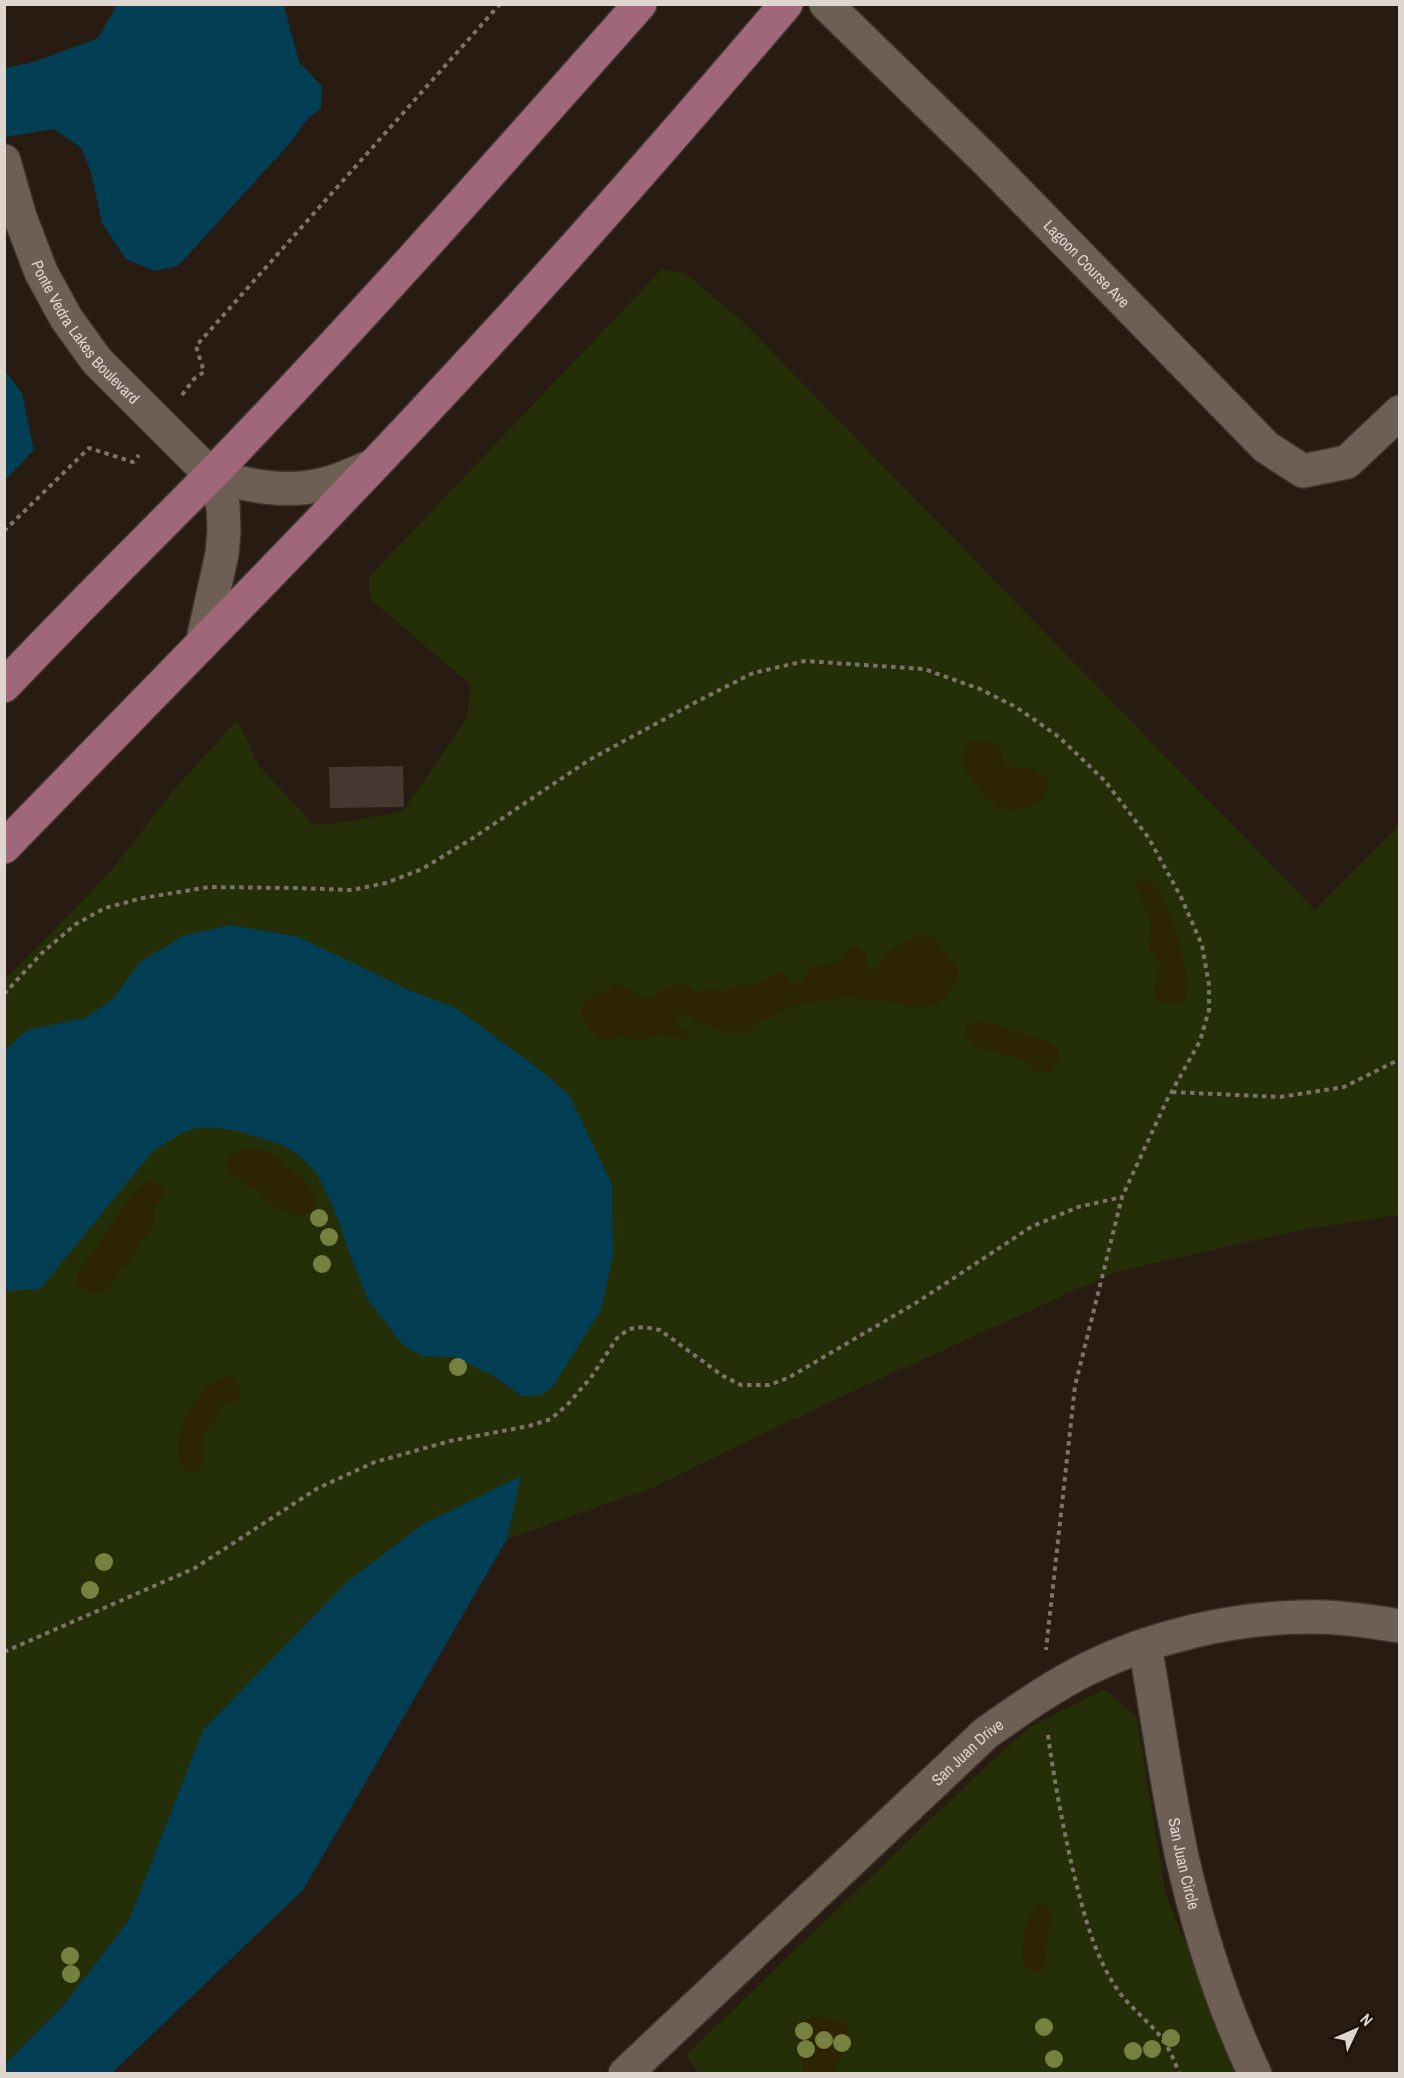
<svg xmlns="http://www.w3.org/2000/svg" width="1404" height="2078" font-family="'Archivo Narrow',sans-serif">
<rect width="100%" height="100%" fill="#271b12"/>
<!-- green -->
<g fill="#252f07">
<path d="M662,269L685,273L743,322L1315,910L1399,826V1215L1301,1230L1116,1272L838,1398L652,1488L507,1539L520,1476L203,1730L129,1920L62,2007L5,2064V980L111,871L173,791L237,720L259,766L314,825L352,821L403,811L467,718L471,685L370,599L369,577Z"/>
<path d="M1105,1689L1136,1716L1166,1895L1238,2073L699,2074L686,2055L982,1770L1030,1727Z"/>
</g>
<!-- sand -->
<g fill="#2c2403">
<path d="M976,739C997,741 1000,743 1004,763C1014,770 1023,768 1034,768C1038,772 1045,777 1047,782C1054,802 1017,814 1003,809C984,801 969,777 961,760L967,744Z"/>
<path d="M1148,878C1167,899 1196,975 1184,1001C1173,1006 1153,1006 1154,988C1155,980 1160,973 1160,964L1151,951L1149,940L1151,921L1136,885L1139,880Z"/>
<path d="M927,935L936,940L959,969L956,981L948,995L938,1004L927,1007L906,1006L881,1000L845,997L790,1007L740,1034H736L699,1023L686,1014L676,1020V1026L688,1030L690,1033L685,1039L660,1035L642,1041L622,1037L605,1040C591,1033 571,1012 589,998C598,991 603,996 613,984C626,986 635,996 650,998L671,985L686,984L697,993L710,989L725,991L736,985L752,986L768,977L780,973L787,976L794,984C804,983 806,974 811,966L837,962L852,946H857L866,954V968C882,972 881,957 891,950C898,945 919,936 927,935Z"/>
<path d="M975,1022C985,1022 993,1023 1002,1027C1007,1028 1010,1031 1015,1033C1035,1038 1074,1040 1052,1071L1044,1073L1035,1070L1029,1063L1020,1058L981,1048L965,1036L966,1025Z"/>
<path d="M251,1148L265,1151L278,1158L304,1181L316,1200L315,1207L311,1212L300,1216L289,1213L263,1199L257,1191L229,1173L227,1162C231,1152 241,1149 251,1148Z"/>
<path d="M150,1180C168,1186 167,1197 154,1207L153,1225L150,1233L141,1241L130,1263L120,1270L109,1287L101,1292L92,1294L81,1288L78,1283V1275L83,1264L95,1249L132,1194Z"/>
<path d="M226,1377H233C239,1384 241,1389 240,1397L237,1400L222,1405C220,1409 219,1415 217,1419C212,1426 204,1429 202,1438C200,1451 211,1465 194,1473C162,1463 185,1413 200,1396C207,1387 215,1382 226,1377Z"/>
<path d="M1040,1904L1049,1909L1051,1915L1044,1968L1041,1971L1035,1972L1024,1965C1020,1949 1024,1911 1040,1904Z"/>
<path d="M813,2017C821,2018 839,2018 845,2025C856,2036 839,2063 833,2073L803,2072L799,2024L803,2020Z"/>
</g>
<!-- water -->
<g fill="#023f55">
<path d="M117,5H284L299,62L322,86L321,109L308,118L291,142L178,266L154,271L126,259L102,223L91,172L81,148L54,129L5,137V68L34,62L98,38Z"/>
<path d="M5,371L22,393L34,450L5,480Z"/>
<path d="M231,925L299,937L411,991L456,1008L539,1069L570,1096L612,1185L613,1255L601,1310L553,1386L542,1395L522,1396L492,1375L465,1362L452,1357L422,1356L402,1344L368,1300L346,1244L338,1218L318,1175L299,1155L282,1145L238,1131L210,1127L196,1128L182,1133L153,1151L40,1289L5,1291V1050L27,1030L85,1018L113,999L140,962L185,935Z"/>
<path d="M521,1476L507,1539L303,1890L112,2073H5V2064L62,2007L129,1920L203,1730L347,1582L423,1524Z"/>
</g>
<!-- building -->
<path fill="#463730" d="M403,766L404,807L330,808L329,767Z"/>
<g fill="none" stroke-linecap="round" stroke-linejoin="round">
<!-- street casing -->
<g stroke="#3d342f" stroke-width="36">
<g id="street">
<path id="s1" d="M826,4L987,161L1266,447L1303,471L1347,462L1400,412"/>
<path id="s2" d="M4,161L20,217L41,272L66,318L97,361L211,475L223,505L224,531L222,554L202,644"/>
<path d="M211,475C247,486 287,494 325,484C341,480 357,472 372,466"/>
<path id="s3" d="M1145,1645C1157,1715 1167,1787 1182,1857C1199,1931 1222,2005 1255,2074"/>
<path id="s4" d="M625,2074L986,1733C1019,1710 1051,1687 1087,1669C1151,1637 1232,1618 1304,1617C1336,1616 1368,1621 1400,1626"/>
</g>
</g>
<!-- primary casing -->
<g stroke="#3d342f" stroke-width="36">
<g id="primary">
<path d="M4,686C72,614 142,545 211,475C359,322 499,163 640,4"/>
<path d="M4,847C169,677 336,509 496,334C595,226 691,116 786,4"/>
</g>
</g>
<!-- path -->
<g stroke="#7d736b" stroke-width="4" stroke-dasharray="4.5 4.5" stroke-linecap="butt">
<path d="M182,395L194,379L204,372L196,346L500,4"/>
<path d="M4,531L89,448L133,462L139,455"/>
<path d="M4,994L43,952L76,924L105,908L143,898L209,887L296,888L352,890L386,883L422,869L470,840L589,760L696,702L753,673L805,661L924,669L980,689L1016,707L1059,737L1105,781L1148,837L1180,895L1202,945L1209,985V1010L1200,1041L1167,1100L1122,1197L1075,1386L1046,1650"/>
<path d="M1172,1092L1280,1097L1344,1087L1400,1059"/>
<path d="M4,1652L195,1568L318,1488L375,1462L450,1441L529,1426L551,1419L569,1403L592,1376L617,1338L629,1329L643,1327L660,1330L723,1376L741,1385H769L788,1378L919,1301L1031,1227L1078,1207L1122,1197"/>
<path d="M1048,1735C1054,1779 1062,1822 1072,1866C1082,1907 1092,1950 1115,1986C1126,2003 1141,2015 1155,2030C1166,2042 1174,2058 1179,2074"/>
</g>
<!-- street -->
<use href="#street" stroke="#6e5f55" stroke-width="33"/>
<!-- primary -->
<use href="#primary" stroke="#9f6779" stroke-width="33"/>
</g>
<!-- trees -->
<g fill="#768140">
<circle cx="319" cy="1218" r="9"/>
<circle cx="329" cy="1237" r="9"/>
<circle cx="322" cy="1264" r="9"/>
<circle cx="458" cy="1367" r="9"/>
<circle cx="104" cy="1562" r="9"/>
<circle cx="90" cy="1590" r="9"/>
<circle cx="70" cy="1956" r="9"/>
<circle cx="71" cy="1974" r="9"/>
<circle cx="1044" cy="2027" r="9"/>
<circle cx="804" cy="2031" r="9"/>
<circle cx="1171" cy="2038" r="9"/>
<circle cx="824" cy="2040" r="9"/>
<circle cx="842" cy="2043" r="9"/>
<circle cx="806" cy="2049" r="9"/>
<circle cx="1152" cy="2049" r="9"/>
<circle cx="1133" cy="2051" r="9"/>
<circle cx="1054" cy="2059" r="9"/>
</g>
<g text-anchor="middle" dominant-baseline="central" stroke-width="6" stroke-linejoin="round" paint-order="stroke">
<!-- street labels -->
<g font-size="16" fill="#dfd6d0" stroke="#1d120a">
<text stroke="none"><textPath href="#s1" startOffset="368">Lagoon Course Ave</textPath></text>
<text stroke="none"><textPath href="#s2" startOffset="192">Ponte Vedra Lakes Boulevard</textPath></text>
<text stroke="none"><textPath href="#s4" startOffset="470">San Juan Drive</textPath></text>
<text stroke="none"><textPath href="#s3" startOffset="222">San Juan Circle</textPath></text>
</g>
</g>
<!-- border -->
<rect width="1404" height="2078" fill="none" stroke="#dfd6d0" stroke-width="12"/>
<!-- north arrow -->
<g transform="translate(1356 2030) rotate(46)" stroke="#1d120a" stroke-width="4.5" paint-order="stroke">
<path d="M0-4.5L10 22L0 15L-10 22Z" fill="#dfd6d0"/>
<text y="-9" font-size="16" font-weight="bold" text-anchor="middle" fill="#dfd6d0">N</text>
</g>
</svg>
